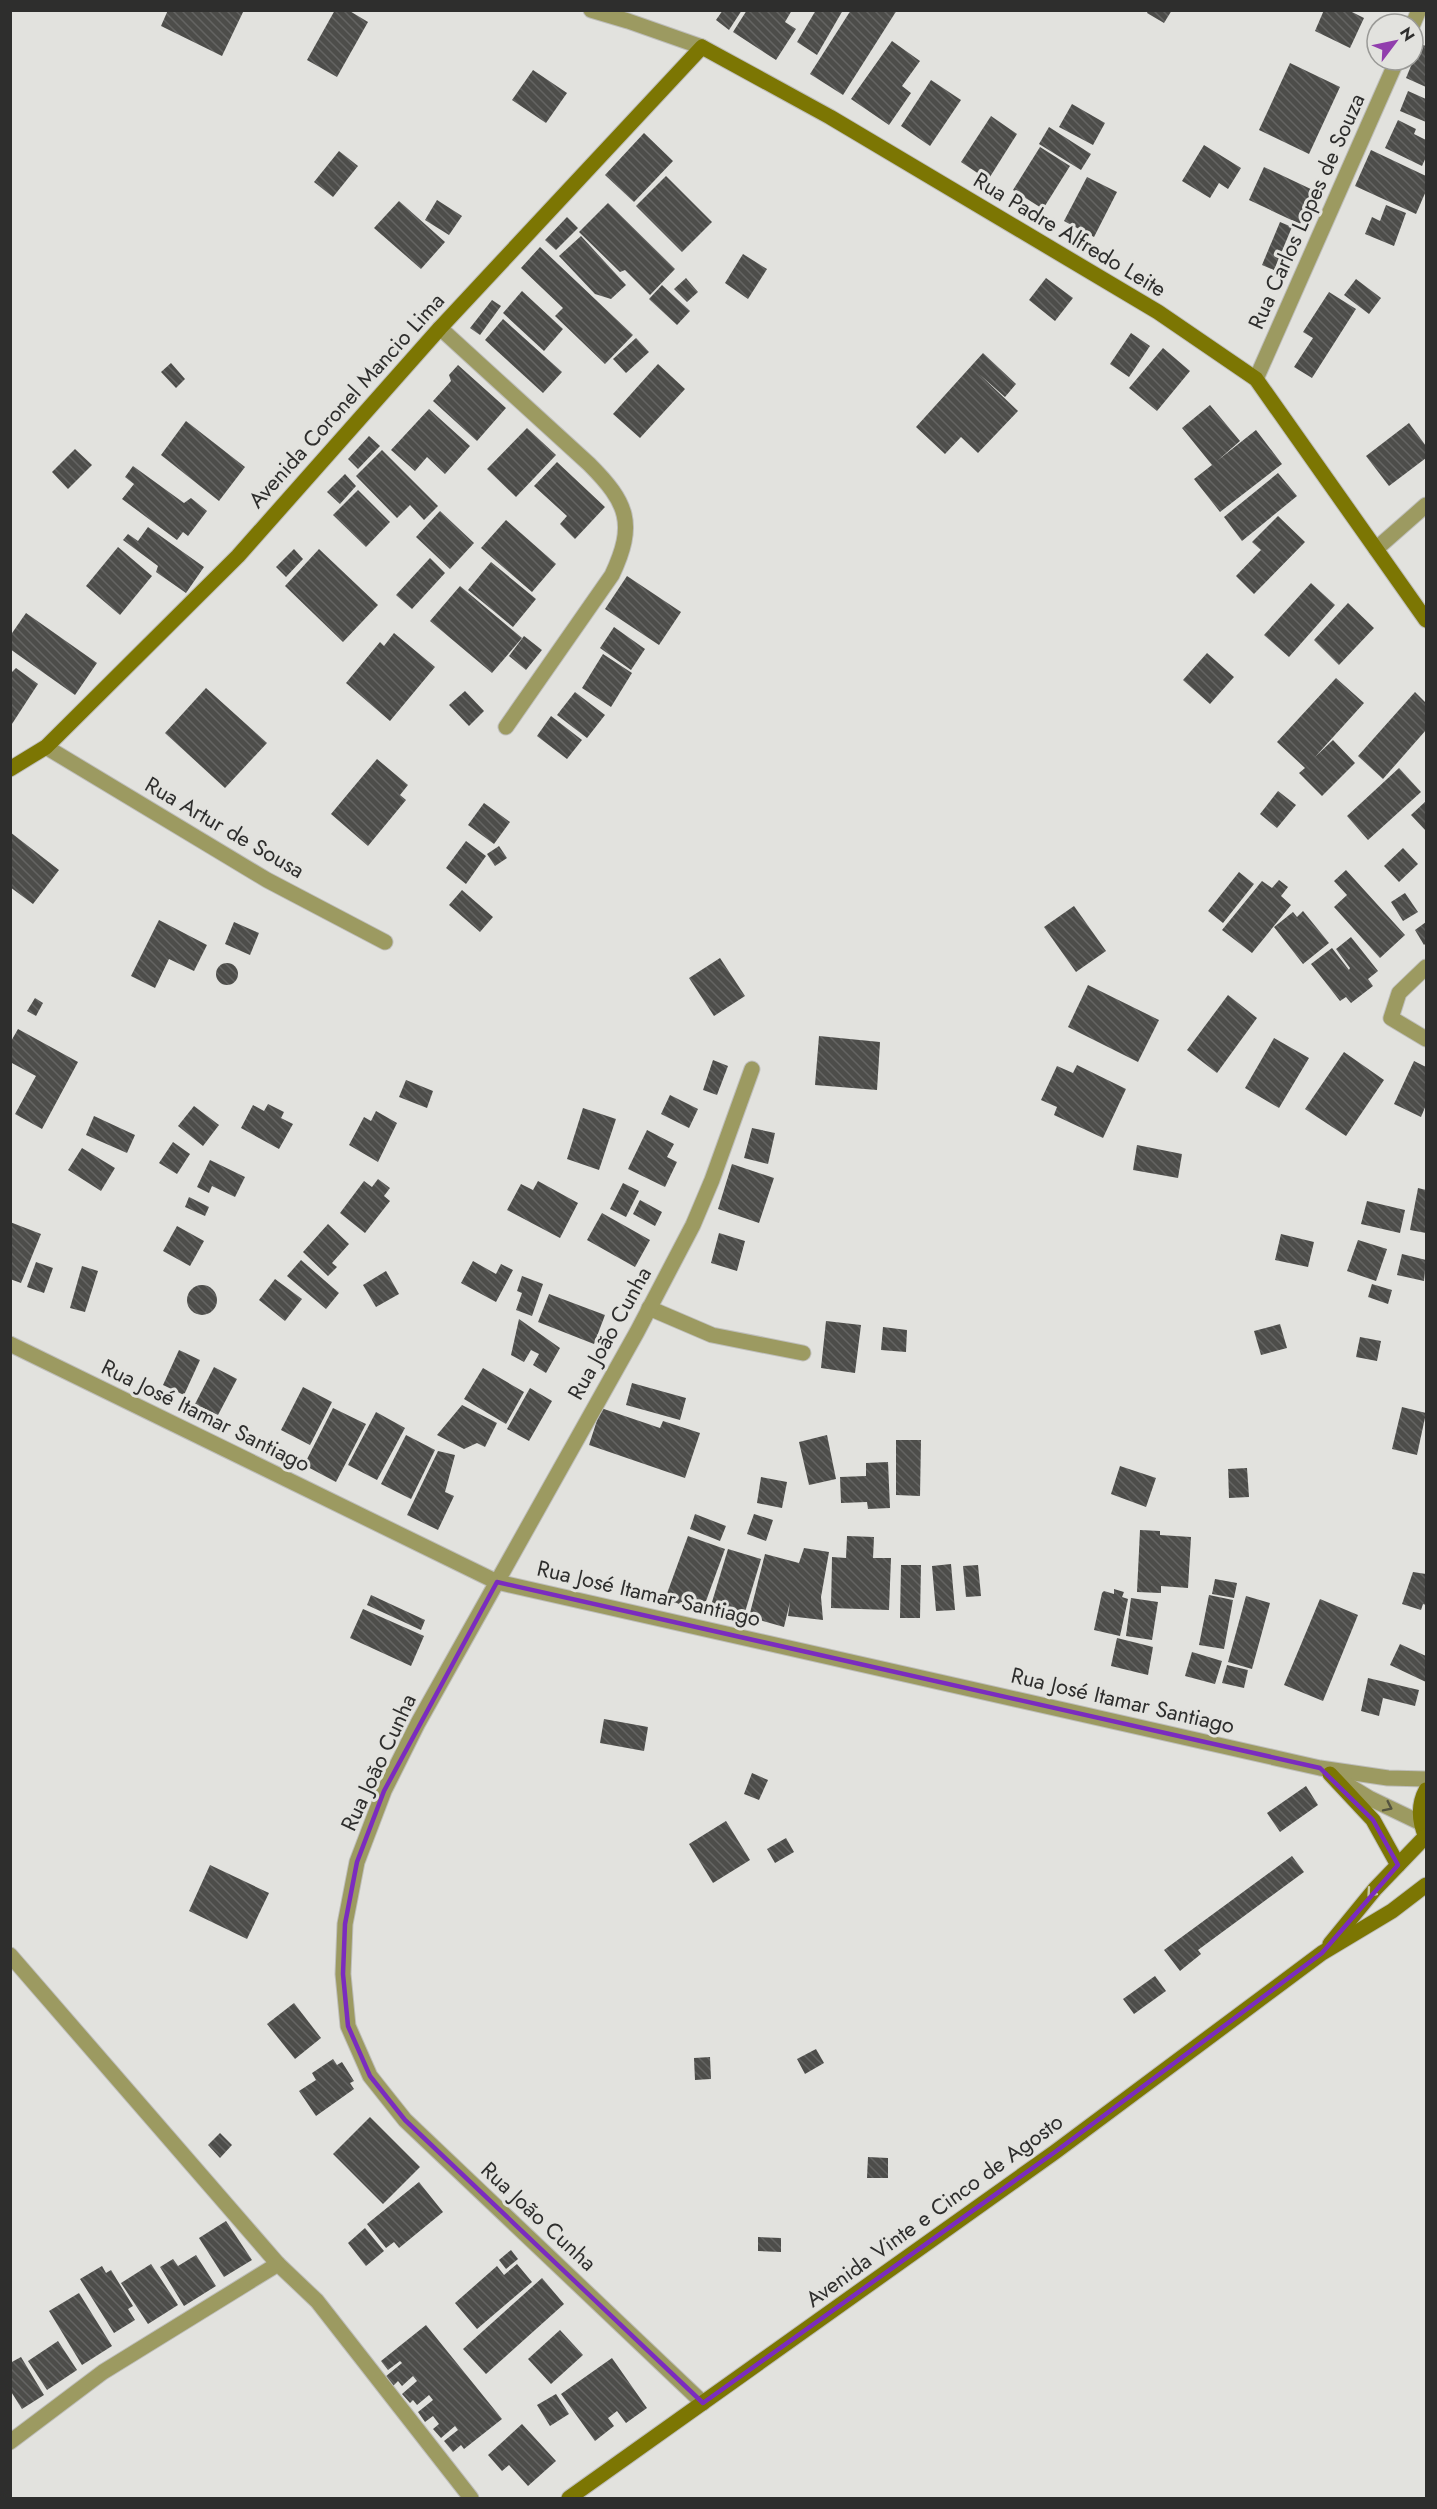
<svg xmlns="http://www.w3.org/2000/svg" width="1437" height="2509" font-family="Jost,sans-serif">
<defs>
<pattern id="building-back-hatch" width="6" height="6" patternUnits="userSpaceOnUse" patternTransform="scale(1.5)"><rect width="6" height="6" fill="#4d4d4a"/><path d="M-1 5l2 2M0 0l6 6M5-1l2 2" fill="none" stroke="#646462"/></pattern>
</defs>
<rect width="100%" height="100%" fill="#e2e2de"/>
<!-- building -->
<g fill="url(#building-back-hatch)">
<path d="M168,10H244L222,56L161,26Z"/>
<path d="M335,10H348L368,22L337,77L307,60Z"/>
<path d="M723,10H742L729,30L716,20Z"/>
<path d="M747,10H792L785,22L796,29L776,60L733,32Z"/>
<path d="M816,10H843L817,55L797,42Z"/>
<path d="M851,10H897L843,95L810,74Z"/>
<path d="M1148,10H1172L1164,23L1147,13Z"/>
<path d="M1324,10H1348L1364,18L1350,48L1315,31Z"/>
<path d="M892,41L920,61L902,86L911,93L889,125L851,99Z"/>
<path d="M1420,44L1426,46V87L1406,78Z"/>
<path d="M1290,63L1340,87L1309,154L1259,130Z"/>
<path d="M533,70L567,93L546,123L512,100Z"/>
<path d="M931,80L961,100L930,146L901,126Z"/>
<path d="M1408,91L1426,99V122L1400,111Z"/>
<path d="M1072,104L1105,123L1093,145L1059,127Z"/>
<path d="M991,116L1017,134L988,180L961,162Z"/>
<path d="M1398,120L1416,129L1414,134L1426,140V157L1422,166L1385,148Z"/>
<path d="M1049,127L1091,154L1081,170L1039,144Z"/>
<path d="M644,133L673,161L634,202L605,175Z"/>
<path d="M1204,145L1241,168L1228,189L1219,183L1210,198L1182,181Z"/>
<path d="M1040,147L1070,166L1043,209L1013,190Z"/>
<path d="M1371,150L1426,176V191L1416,214L1355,186Z"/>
<path d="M339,151L358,166L333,197L314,182Z"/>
<path d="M1264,167L1315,191L1300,224L1249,200Z"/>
<path d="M666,176L712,222L682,252L636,206Z"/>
<path d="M1087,177L1117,192L1094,237L1064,221Z"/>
<path d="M437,200L462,216L449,235L425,220Z"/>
<path d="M399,201L445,242L421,269L374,228Z"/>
<path d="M608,203L675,269L650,295L625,270L620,272L579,232Z"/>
<path d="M1386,205L1406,213L1394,246L1365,234L1372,217L1380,221Z"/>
<path d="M567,217L578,228L556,250L545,240Z"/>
<path d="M1280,222L1292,227L1274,270L1262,265Z"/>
<path d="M581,236L626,285L611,299L595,294L559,256Z"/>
<path d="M540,247L633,335L605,364L555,316L563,308L521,268Z"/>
<path d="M743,254L767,269L748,299L725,283Z"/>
<path d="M686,278L698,292L687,302L674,289Z"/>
<path d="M1046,278L1073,298L1055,321L1029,300Z"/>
<path d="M1356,279L1381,298L1369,314L1344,295Z"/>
<path d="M662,285L690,311L677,325L649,299Z"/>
<path d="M522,291L563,329L544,351L503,313Z"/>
<path d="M1329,292L1356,309L1312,378L1294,367L1313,338L1303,332Z"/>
<path d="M492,300L501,306L480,335L470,328Z"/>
<path d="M503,319L562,372L543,393L485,340Z"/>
<path d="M1131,333L1150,346L1129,377L1110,364Z"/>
<path d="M636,338L649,352L626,373L613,359Z"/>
<path d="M1163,348L1190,371L1157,411L1129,388Z"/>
<path d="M983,353L1016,384L1005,397L978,373L1018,411L978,453L961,437L945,454L916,427Z"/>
<path d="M171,363L185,379L176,388L161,372Z"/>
<path d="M658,364L685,389L640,438L613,414Z"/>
<path d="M458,365L506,408L477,441L433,401L451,381L449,375Z"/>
<path d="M1210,405L1240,441L1217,461L1256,430L1282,464L1220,512L1194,479L1212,465L1182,428Z"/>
<path d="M429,409L470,446L445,474L427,457L415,471L391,450Z"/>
<path d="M186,421L245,467L219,501L161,455Z"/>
<path d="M1409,423L1426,446V458L1389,486L1366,456Z"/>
<path d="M527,428L556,455L516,497L487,469Z"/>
<path d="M369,436L380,446L358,469L348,459Z"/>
<path d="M75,449L92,465L68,489L52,472Z"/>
<path d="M382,450L438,506L424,520L410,505L397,518L356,476Z"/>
<path d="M557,462L605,507L575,539L560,524L567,516L534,486Z"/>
<path d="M133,466L184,503L191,498L207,511L188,536L183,532L177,540L122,499L134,484L125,477Z"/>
<path d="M1278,473L1297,496L1242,541L1224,517Z"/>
<path d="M345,474L356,486L340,504L327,492Z"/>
<path d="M358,490L390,522L366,547L333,515Z"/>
<path d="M440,511L474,543L450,569L416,537Z"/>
<path d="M1278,516L1305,542L1254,594L1236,576L1261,550L1252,542Z"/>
<path d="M506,520L556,564L532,592L481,548Z"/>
<path d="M148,527L204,567L186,593L156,572L158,566L123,540L128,534L138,541Z"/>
<path d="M118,547L152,576L120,615L86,586Z"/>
<path d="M294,549L303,559L286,577L276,567Z"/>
<path d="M319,549L378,605L343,642L285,586Z"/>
<path d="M430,558L445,573L412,609L396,595Z"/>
<path d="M491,562L536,599L513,627L468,590Z"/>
<path d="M627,576L681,612L659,645L605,609Z"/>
<path d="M1311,583L1335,605L1289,657L1264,635Z"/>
<path d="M460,586L522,638L492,673L430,621Z"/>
<path d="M1348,603L1374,628L1339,665L1314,640Z"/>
<path d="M26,613L97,663L75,695L10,649V636Z"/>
<path d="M614,627L645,649L631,670L600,648Z"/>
<path d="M394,633L435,667L390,721L346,683L380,642L384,646Z"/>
<path d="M524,636L542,650L526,670L509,656Z"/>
<path d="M1207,653L1234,677L1210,704L1183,680Z"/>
<path d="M603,654L632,673L611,707L582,688Z"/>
<path d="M16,668L38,684L10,727V674Z"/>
<path d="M1336,678L1364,703L1315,757L1333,740L1355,763L1322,796L1299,773L1305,768L1277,742Z"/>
<path d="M206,688L267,743L225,788L165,733Z"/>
<path d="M465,691L484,711L469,726L449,705Z"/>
<path d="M575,692L605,715L587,738L557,715Z"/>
<path d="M1415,692L1426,703V730L1383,779L1358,756Z"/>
<path d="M551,716L582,740L567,759L537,736Z"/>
<path d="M377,759L408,785L400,795L406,800L368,846L331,814Z"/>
<path d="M1399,768L1421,792L1368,840L1347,816Z"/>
<path d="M1278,791L1296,805L1277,828L1260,814Z"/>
<path d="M1426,801V831L1411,815Z"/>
<path d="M484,803L510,822L494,844L468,825Z"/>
<path d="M10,832L59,870L33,904L10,887Z"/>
<path d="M466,841L486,856L466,884L446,868Z"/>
<path d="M499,846L507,858L495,866L487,854Z"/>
<path d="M1403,848L1418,864L1399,882L1384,866Z"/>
<path d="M1346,870L1405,935L1380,958L1334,907L1347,895L1334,881Z"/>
<path d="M1239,872L1254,884L1223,923L1208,911Z"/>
<path d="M1279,880L1288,887L1281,896L1291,905L1252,953L1222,930L1262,881L1272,888Z"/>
<path d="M462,890L493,917L480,932L449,905Z"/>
<path d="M1405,893L1418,912L1403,921L1391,902Z"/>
<path d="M1074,906L1106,951L1076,972L1044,927Z"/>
<path d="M1303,911L1329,943L1303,964L1274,927L1293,912L1297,917Z"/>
<path d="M159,920L207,945L194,971L169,959L155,988L131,976Z"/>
<path d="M234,922L259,933L250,955L225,944Z"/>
<path d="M1426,922V943L1424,945L1415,930Z"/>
<path d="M1351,937L1378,971L1368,979L1373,986L1351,1003L1346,997L1340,1001L1311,964L1332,948L1349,970L1350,968L1336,949Z"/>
<path d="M720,958L745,996L714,1016L689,978Z"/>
<circle cx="227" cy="974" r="11"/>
<path d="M1088,985L1159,1020L1138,1062L1068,1027Z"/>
<path d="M1228,995L1257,1018L1217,1073L1187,1050Z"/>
<path d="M35,998L43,1003L36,1016L27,1011Z"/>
<path d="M18,1029L78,1062L42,1129L15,1114L36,1076L10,1062V1043Z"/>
<path d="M819,1036L880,1042L877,1090L815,1085Z"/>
<path d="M1274,1038L1309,1058L1279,1108L1245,1088Z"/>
<path d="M1344,1052L1384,1080L1346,1136L1305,1109Z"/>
<path d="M713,1060L728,1066L717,1095L703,1090Z"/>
<path d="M1414,1061L1426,1067V1105L1421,1117L1394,1104Z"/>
<path d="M1077,1065L1126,1089L1103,1138L1054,1115L1057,1107L1041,1100L1057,1066L1073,1073Z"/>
<path d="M406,1080L433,1091L427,1108L399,1097Z"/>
<path d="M670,1095L698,1109L689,1128L661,1114Z"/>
<path d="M268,1104L284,1112L281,1118L293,1124L279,1149L241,1128L253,1105L264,1111Z"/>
<path d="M194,1106L219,1125L203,1146L178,1126Z"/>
<path d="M583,1108L616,1119L599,1170L567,1159Z"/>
<path d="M376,1111L397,1123L378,1162L349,1145L364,1117L371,1121Z"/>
<path d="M94,1116L135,1135L127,1153L86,1135Z"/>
<path d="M752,1128L775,1133L768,1164L744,1158Z"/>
<path d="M647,1130L674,1144L667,1157L677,1162L665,1187L628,1169Z"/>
<path d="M173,1142L190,1154L177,1174L159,1163Z"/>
<path d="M1137,1145L1182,1154L1178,1178L1133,1170Z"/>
<path d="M82,1148L115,1168L101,1191L68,1170Z"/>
<path d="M210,1160L245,1177L235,1197L212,1186L209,1193L197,1187Z"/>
<path d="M732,1164L774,1178L759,1223L718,1209Z"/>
<path d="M378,1179L390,1188L384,1196L390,1201L365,1233L340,1213L364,1181L372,1187Z"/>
<path d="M538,1181L578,1203L560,1238L507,1210L521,1184L533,1190Z"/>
<path d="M623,1183L639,1191L626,1217L610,1209Z"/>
<path d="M1418,1188L1426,1190V1233L1410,1230Z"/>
<path d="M189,1197L209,1207L205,1216L185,1207Z"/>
<path d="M640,1200L662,1212L655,1226L633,1214Z"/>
<path d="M1367,1201L1405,1210L1400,1233L1361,1224Z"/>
<path d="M602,1213L650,1240L635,1267L587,1240Z"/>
<path d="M10,1222L41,1234L21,1283L10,1279Z"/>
<path d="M328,1224L349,1244L332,1263L337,1267L328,1276L303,1252Z"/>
<path d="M177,1226L204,1241L190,1266L163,1251Z"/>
<path d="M719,1233L745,1241L737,1271L711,1263Z"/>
<path d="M1281,1234L1314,1242L1308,1267L1275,1260Z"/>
<path d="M1358,1240L1387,1249L1376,1281L1347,1271Z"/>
<path d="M1402,1254L1426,1260L1424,1281L1397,1275Z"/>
<path d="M301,1260L339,1293L326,1309L287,1276Z"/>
<path d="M473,1261L496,1274L501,1264L513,1270L496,1302L461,1283Z"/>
<path d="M36,1262L53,1268L44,1293L27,1287Z"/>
<path d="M82,1266L98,1271L85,1312L70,1308Z"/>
<path d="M386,1271L399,1294L376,1307L363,1285Z"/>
<path d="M522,1276L543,1284L532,1316L516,1310L522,1293L517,1291Z"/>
<path d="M275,1279L302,1299L285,1321L259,1300Z"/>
<path d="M1372,1284L1392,1290L1388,1304L1368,1297Z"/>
<circle cx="202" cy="1300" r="15"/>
<path d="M549,1294L605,1315L594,1344L538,1322Z"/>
<path d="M519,1319L560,1348L546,1373L533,1365L539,1354L531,1350L524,1362L511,1355Z"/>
<path d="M826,1321L861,1325L855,1373L821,1368Z"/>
<path d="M1280,1324L1287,1348L1261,1355L1254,1331Z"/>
<path d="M883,1327L907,1330L906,1352L881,1350Z"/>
<path d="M1360,1337L1381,1341L1377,1361L1356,1357Z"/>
<path d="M179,1350L200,1360L184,1395L163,1385Z"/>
<path d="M214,1367L237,1379L218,1415L195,1404Z"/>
<path d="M483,1368L524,1392L506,1424L464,1399Z"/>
<path d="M632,1383L686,1398L680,1420L626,1405Z"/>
<path d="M303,1387L332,1402L310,1445L281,1430Z"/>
<path d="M530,1388L552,1401L529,1441L507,1429Z"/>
<path d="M462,1405L497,1423L485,1447L477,1443L464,1449L437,1435Z"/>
<path d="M1402,1407L1426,1413L1417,1455L1392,1449Z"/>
<path d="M333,1408L366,1424L336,1482L304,1465Z"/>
<path d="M601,1408L660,1428L663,1421L700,1433L685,1478L589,1445Z"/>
<path d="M376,1412L405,1428L377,1480L348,1465Z"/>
<path d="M406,1435L435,1450L411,1499L381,1484Z"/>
<path d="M827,1435L836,1479L809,1485L799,1442Z"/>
<path d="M896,1440H921L920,1496L896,1495Z"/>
<path d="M438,1451L455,1455L445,1492L454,1496L438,1530L407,1515Z"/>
<path d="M888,1462L890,1508L868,1509L867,1502L841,1503L840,1477L866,1476V1463Z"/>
<path d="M1120,1466L1156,1478L1146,1507L1111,1494Z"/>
<path d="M1247,1468L1249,1497L1229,1498L1228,1469Z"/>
<path d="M761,1477L787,1482L782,1508L757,1503Z"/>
<path d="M695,1514L726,1526L720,1541L690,1529Z"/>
<path d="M754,1514L773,1520L766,1541L747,1534Z"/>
<path d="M1140,1530L1160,1531V1535L1191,1537L1188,1588L1161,1586V1593L1137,1592Z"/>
<path d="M688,1536L725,1549L702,1612L665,1599Z"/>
<path d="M847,1536L874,1537L873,1558H891L889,1610L831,1608L832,1557L846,1558Z"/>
<path d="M804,1548L829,1552L821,1597L823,1620L788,1616L790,1602L784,1627L749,1617L765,1554L799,1563Z"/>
<path d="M728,1549L761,1559L742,1622L709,1612Z"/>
<path d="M951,1564L955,1610L936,1611L932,1566Z"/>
<path d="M901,1565H921L920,1618H900Z"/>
<path d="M978,1565L981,1596L966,1597L963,1566Z"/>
<path d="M1413,1572L1426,1574V1605L1423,1604L1421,1610L1402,1604Z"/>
<path d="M1215,1579L1237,1583L1234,1598L1212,1594Z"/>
<path d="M1114,1589L1124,1592L1122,1597L1128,1599L1120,1636L1094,1630L1102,1593L1104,1591L1114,1594Z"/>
<path d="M371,1595L425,1620L421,1630L367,1605Z"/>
<path d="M1209,1595L1233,1600L1224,1649L1199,1645Z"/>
<path d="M1246,1596L1270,1603L1252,1669L1228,1662Z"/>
<path d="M1131,1598L1158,1602L1152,1640L1126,1636Z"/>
<path d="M1320,1599L1358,1615L1323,1701L1284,1685Z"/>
<path d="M363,1609L424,1636L411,1666L350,1638Z"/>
<path d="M1117,1638L1153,1647L1148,1675L1111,1666Z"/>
<path d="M1400,1644L1426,1656V1682L1390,1665Z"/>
<path d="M1192,1652L1222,1661L1215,1684L1185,1676Z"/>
<path d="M1227,1665L1248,1670L1244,1688L1222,1683Z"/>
<path d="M1368,1678L1419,1690L1415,1706L1383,1698L1379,1716L1361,1711Z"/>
<path d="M604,1719L648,1727L644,1751L600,1743Z"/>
<path d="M752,1773L768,1780L759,1800L744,1794Z"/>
<path d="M1306,1786L1318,1805L1280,1832L1267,1813Z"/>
<path d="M726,1821L750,1860L713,1883L689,1844Z"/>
<path d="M786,1838L794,1852L775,1863L767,1849Z"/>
<path d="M1292,1856L1304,1872L1198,1950L1201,1954L1180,1971L1164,1950Z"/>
<path d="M210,1865L269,1893L247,1939L189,1911Z"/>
<path d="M1155,1976L1166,1991L1134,2014L1123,1999Z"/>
<path d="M294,2003L321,2038L295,2059L267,2024Z"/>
<path d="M816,2049L824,2063L805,2074L797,2059Z"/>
<path d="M710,2057L711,2079L695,2080L694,2058Z"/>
<path d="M333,2059L337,2065L342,2062L354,2081L350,2083L354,2089L316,2116L299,2091L316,2080L312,2073Z"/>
<path d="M370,2117L420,2167L383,2204L333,2154Z"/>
<path d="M220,2133L232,2145L220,2158L208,2145Z"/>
<path d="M868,2157L888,2158V2178H867Z"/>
<path d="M419,2182L443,2212L399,2248L394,2242L386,2248L367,2224Z"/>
<path d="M226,2221L252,2260L224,2277L199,2238Z"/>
<path d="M365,2228L384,2251L366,2266L348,2243Z"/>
<path d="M758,2237L781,2238V2252L758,2251Z"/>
<path d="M511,2250L518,2259L506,2269L499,2260Z"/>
<path d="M196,2255L216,2286L184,2306L160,2267L173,2259L178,2266Z"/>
<path d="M151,2264L178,2305L148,2324L121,2283Z"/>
<path d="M517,2264L532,2282L477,2329L455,2303L497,2266L504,2275Z"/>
<path d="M102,2266L106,2273L111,2270L133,2306L128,2309L135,2320L114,2333L80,2279Z"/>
<path d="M542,2278L564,2304L486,2374L463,2349Z"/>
<path d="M79,2293L112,2346L82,2365L49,2311Z"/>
<path d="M426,2325L502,2419L464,2449L461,2445L453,2452L444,2441L458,2430L455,2426L441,2438L433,2429L439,2424L433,2416L425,2422L418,2412L433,2400L429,2395L417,2405L413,2400L410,2403L402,2394L417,2381L413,2376L402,2386L398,2381L393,2386L385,2377L402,2363L400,2361L388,2370L381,2361Z"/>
<path d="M560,2330L583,2355L551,2384L528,2359Z"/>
<path d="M58,2341L77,2370L47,2390L28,2361Z"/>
<path d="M21,2357L44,2395L22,2409L10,2390V2363Z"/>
<path d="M612,2358L647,2408L626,2423L617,2411L608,2418L614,2426L595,2441L561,2394Z"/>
<path d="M556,2394L569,2414L550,2426L537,2405Z"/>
<path d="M522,2424L556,2461L528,2486L509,2465L502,2471L488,2455Z"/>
</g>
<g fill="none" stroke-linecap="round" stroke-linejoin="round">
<!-- street casing -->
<g stroke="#bebebb" stroke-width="17">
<g id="street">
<path d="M591,10L628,21L702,47"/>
<path d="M1413,24L1419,10"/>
<path d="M440,328L589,464C628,503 636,524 612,575L506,727"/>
<path d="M1256,379L1397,60"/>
<path d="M1376,549L1426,505"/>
<path d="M46,747L267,880L385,942"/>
<path d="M1426,967L1399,993L1391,1018L1426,1039"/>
<path d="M649,1308L712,1335L803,1353"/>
<path d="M10,1344L497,1582L1320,1768L1388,1778L1426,1779"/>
<path d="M1338,1779L1369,1798L1421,1823"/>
<path d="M10,1955L278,2264"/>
<path d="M703,2403L405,2120L370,2076L348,2026L343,1974L345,1924L357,1862L384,1791L418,1723L637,1332L693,1225L712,1180L752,1069"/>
<path d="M10,2442L103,2372L278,2264L317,2301L471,2498"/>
</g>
</g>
<!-- secondary casing -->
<g stroke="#bebebb" stroke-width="17">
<g id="secondary">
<path d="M10,769L46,747L238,556L440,328L702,47L830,117L1158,312L1256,379L1426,620"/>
<path d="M1330,1774L1373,1820L1398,1865"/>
<path d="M1426,1790C1418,1805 1419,1821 1426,1837"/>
<path d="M1330,1944L1375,1889L1426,1836"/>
<path d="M569,2498L1055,2152L1322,1953L1392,1911L1426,1885"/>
</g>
</g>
<!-- street -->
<use href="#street" stroke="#9c9a61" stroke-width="15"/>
<!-- secondary -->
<use href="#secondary" stroke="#7c7603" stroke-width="15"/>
</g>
<!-- one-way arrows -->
<defs><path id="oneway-chevron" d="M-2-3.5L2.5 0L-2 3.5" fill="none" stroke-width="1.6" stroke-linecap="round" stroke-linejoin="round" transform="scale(1.5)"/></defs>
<use stroke="#54543f" href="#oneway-chevron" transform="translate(1388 1807) rotate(26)"/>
<use stroke="#c8c7a7" href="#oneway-chevron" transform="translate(1371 1893) rotate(131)"/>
<!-- marked area -->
<path fill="none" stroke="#7b2cbf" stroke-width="4.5" stroke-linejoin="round" d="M497,1582L1320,1768L1373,1820L1398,1865L1322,1953L1055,2152L703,2403L405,2120L370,2076L348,2026L343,1974L345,1924L357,1862L384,1791Z"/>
<g text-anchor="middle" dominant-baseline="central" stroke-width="6" stroke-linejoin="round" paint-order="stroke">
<!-- street labels -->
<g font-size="22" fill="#2e2e2d" stroke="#e2e2de">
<text transform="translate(1306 211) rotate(-66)">Rua Carlos Lopes de Souza</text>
<text transform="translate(1070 234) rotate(31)">Rua Padre Alfredo Leite</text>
<text transform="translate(346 400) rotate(-48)">Avenida Coronel Mancio Lima</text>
<text transform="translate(225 827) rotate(30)">Rua Artur de Sousa</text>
<text transform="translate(609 1333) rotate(-61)">Rua João Cunha</text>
<text transform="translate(206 1415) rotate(26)">Rua José Itamar Santiago</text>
<text transform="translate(649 1593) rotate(13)">Rua José Itamar Santiago</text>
<text transform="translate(1123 1700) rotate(13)">Rua José Itamar Santiago</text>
<text transform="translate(378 1762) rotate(-65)">Rua João Cunha</text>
<text transform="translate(934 2210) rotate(-36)">Avenida Vinte e Cinco de Agosto</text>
<text transform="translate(539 2216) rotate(43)">Rua João Cunha</text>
</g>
</g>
<!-- border -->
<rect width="1437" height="2509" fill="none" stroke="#2e2e2d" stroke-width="24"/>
<!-- north arrow -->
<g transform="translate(1395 42) rotate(58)"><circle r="28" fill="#e2e2de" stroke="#9a9a97" stroke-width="1.5"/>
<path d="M0-4.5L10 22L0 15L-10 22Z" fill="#913ead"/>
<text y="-9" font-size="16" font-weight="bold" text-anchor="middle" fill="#2e2e2d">N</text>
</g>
</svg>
